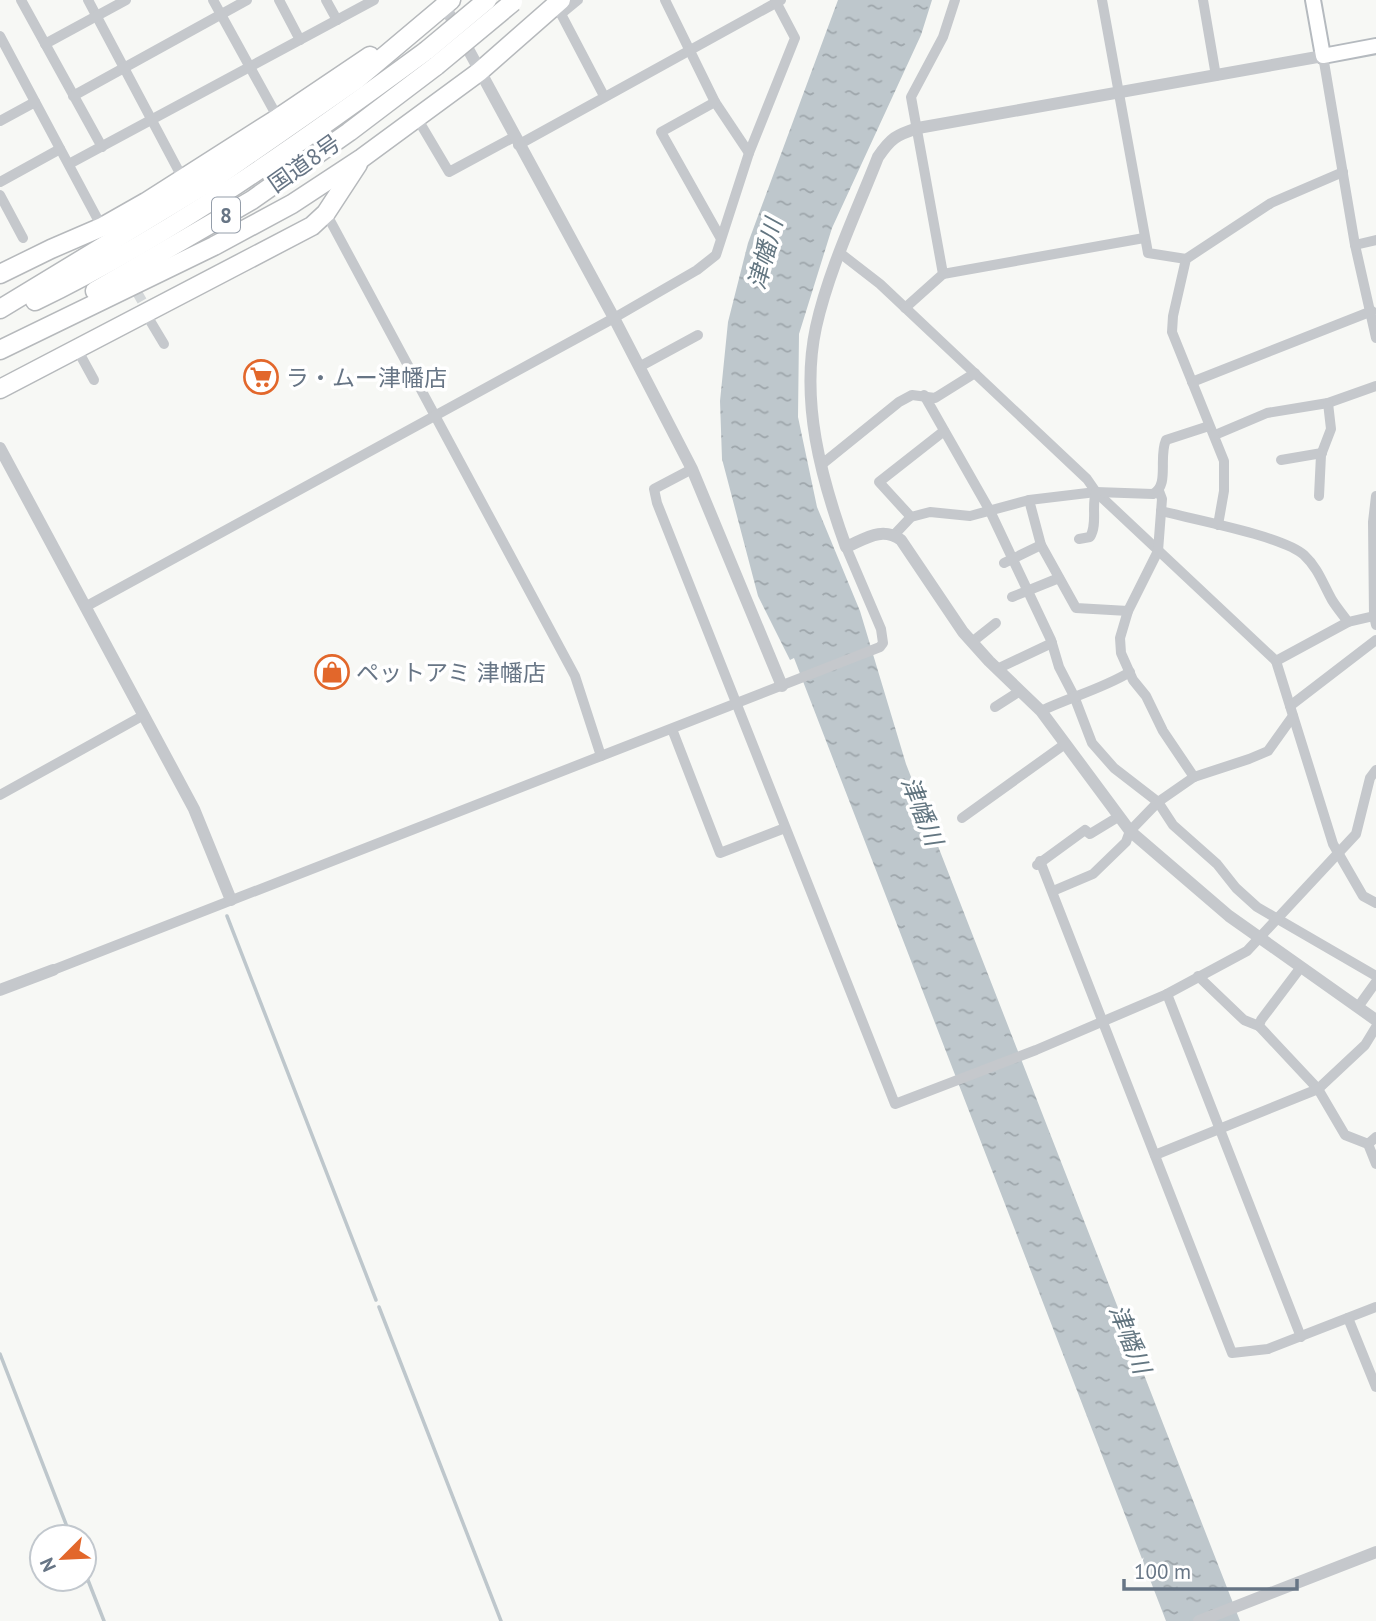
<svg xmlns="http://www.w3.org/2000/svg" width="1376" height="1621" font-family="'PT Sans','Noto Sans JP',sans-serif">
<defs>
<pattern id="water-ripples" width="26" height="14" patternUnits="userSpaceOnUse" patternTransform="scale(1.75)"><rect width="26" height="14" fill="#bec7cc"/><path d="M2 4q2-2 4 0t4 0M15 11q2-2 4 0t4 0" fill="none" stroke="#9ea6ab"/></pattern>
</defs>
<rect width="100%" height="100%" fill="#f7f8f5"/>
<!-- water -->
<path fill="url(#water-ripples)" d="M838,0H932L921,35L832,228L799,334L798,417L817,507L860,611L906,764L1240,1621H1166L794,658L790,660L758,596L722,459L720,401L728,322L748,243Z"/>
<g fill="none" stroke-linecap="round" stroke-linejoin="round">
<!-- stream -->
<g stroke="#bec7cc" stroke-width="3.5">
<path d="M227,916L376,1300"/>
<path d="M379,1307L501,1621"/>
<path d="M0,1354L71,1537"/>
<path d="M84,1570L104,1621"/>
</g>
<!-- minor-tunnel -->
<path stroke="#d3d7d9" stroke-width="10" stroke-dasharray="10 5" stroke-linecap="butt" d="M130,280L142,301"/>
<!-- secondary casing -->
<g stroke="#b5babf" stroke-width="18">
<path id="secondary" d="M1313,0L1323,56L1376,46"/>
</g>
<!-- trunk casing -->
<g stroke="#b6b9bc" stroke-width="21">
<g id="trunk">
<path d="M0,274L51,249L102,227L146,202L278,118L370,56"/>
<path d="M95,291L252,200L349,132L436,66"/>
<path d="M35,301C174,234 302,142 426,51"/>
<path d="M0,309L211,181L356,80L451,0"/>
<path d="M0,350L214,246L292,204L362,158L479,72L561,0"/>
<path d="M0,389L312,226L326,213L358,164"/>
</g>
</g>
<!-- minor -->
<g stroke="#c5c8cc" stroke-width="10">
<path d="M21,0L102,147"/>
<path d="M88,0L183,179"/>
<path d="M213,0L278,118"/>
<path d="M279,0L300,40"/>
<path d="M326,0L337,20"/>
<path d="M665,0L715,102L749,153"/>
<path d="M1102,0L1148,253L1186,259"/>
<path d="M1203,0L1216,76"/>
<path d="M559,11L561,14L578,0"/>
<path d="M561,14L604,96"/>
<path d="M0,36L104,231"/>
<path d="M45,44L126,0"/>
<path d="M1323,56L1355,245L1376,338"/>
<path d="M73,96L247,0"/>
<path d="M715,102L661,132L720,237"/>
<path d="M417,118L449,172L514,137"/>
<path d="M0,121L35,102"/>
<path d="M518,145L781,0"/>
<path d="M69,164L374,0"/>
<path d="M0,182L60,149"/>
<path d="M0,195L23,238"/>
<path d="M326,213L575,676L601,756L880,647L883,643L881,629L846,547"/>
<path d="M1355,245L1376,240"/>
<path d="M840,253L880,284L1087,479L1096,492L1276,661L1333,844L1363,896L1376,903"/>
<path d="M943,274L1144,238"/>
<path d="M905,308L943,274L911,97L943,37L955,0"/>
<path d="M146,314L164,344"/>
<path d="M77,349L94,380"/>
<path d="M639,367L698,335"/>
<path d="M1192,382L1372,311"/>
<path d="M924,395L990,511L1051,640L1059,667L1074,696L1092,743L1114,768L1158,802L1173,825L1217,864L1236,888L1257,907L1376,976"/>
<path d="M1215,435L1267,413L1328,403L1376,386"/>
<path d="M1281,460L1322,453"/>
<path d="M821,465L899,402L912,395L935,398L975,373"/>
<path d="M692,469L654,489L657,503L895,1104L1036,1050L1167,994L1247,951L1356,834L1370,778L1376,770"/>
<path d="M1159,491L1162,499L1158,551L1128,611L1120,638L1121,653L1133,680L1146,696L1163,731L1194,777"/>
<path d="M1319,496L1321,455L1331,429L1328,403"/>
<path d="M1376,496L1373,522L1374,616L1376,625"/>
<path d="M1029,500L1041,545L1076,608L1128,611"/>
<path d="M1161,511C1192,519 1283,536 1304,555C1318,568 1323,584 1332,600C1337,608 1343,615 1348,622L1374,616"/>
<path d="M911,517L879,482L944,431"/>
<path d="M1218,525L1224,491V461L1172,332L1173,316L1186,259L1271,203L1343,172"/>
<path d="M894,535L911,517L930,512L970,516L1029,500L1096,492L1153,494C1170,485 1158,458 1166,440L1209,426"/>
<path d="M1079,539L1090,537C1098,524 1091,506 1096,492"/>
<path d="M1004,563L1041,545"/>
<path d="M1012,597L1059,578"/>
<path d="M85,607L614,318L697,270L716,255L749,153L795,38L775,0"/>
<path d="M972,642L996,623"/>
<path d="M1276,661L1348,622"/>
<path d="M997,669L1052,643"/>
<path d="M1290,706L1376,640"/>
<path d="M995,707L1020,691"/>
<path d="M1041,711C1070,697 1102,689 1130,672"/>
<path d="M672,729L720,853L785,828"/>
<path d="M0,795L144,715"/>
<path d="M962,818L1065,744"/>
<path d="M1040,861L1232,1353L1268,1349L1376,1307"/>
<path d="M1037,865L1085,830L1090,834L1118,817"/>
<path d="M1053,891L1093,874L1126,842L1130,831L1158,802L1194,777L1249,759L1268,751L1293,716"/>
<path d="M1301,967L1261,1020L1259,1026L1318,1089L1345,1135L1368,1144"/>
<path d="M53,970L601,756"/>
<path d="M1198,976L1244,1020L1259,1026"/>
<path d="M1167,994L1301,1337"/>
<path d="M1358,1007L1376,982"/>
<path d="M1376,1137L1368,1144L1376,1164"/>
<path d="M1155,1155L1318,1089L1365,1045L1376,1027"/>
<path d="M1348,1318L1376,1387"/>
</g>
<!-- tertiary -->
<g stroke="#c5c8cc" stroke-width="12">
<path d="M442,1L614,318L692,469L782,686"/>
<path d="M1323,56L918,128C896,135 891,138 878,157C856,213 829,269 816,327C800,401 821,478 846,547C865,539 882,526 901,540L963,632L989,661L1041,711L1130,831L1229,916L1376,1020"/>
<path d="M0,448L194,809L231,900"/>
<path d="M0,990L53,970"/>
<path d="M1199,1621L1376,1552"/>
</g>
<!-- secondary -->
<use href="#secondary" stroke="#fff" stroke-width="14"/>
<!-- trunk -->
<use href="#trunk" stroke="#fff" stroke-width="18"/>
<!-- trunk-bridge casing -->
<g stroke="#b6b9bc" stroke-width="21" stroke-linecap="butt">
<g id="trunk-bridge">
<path d="M426,51L487,0"/>
<path d="M436,66L513,2"/>
</g>
</g>
<!-- trunk-bridge -->
<use href="#trunk-bridge" stroke="#fff" stroke-width="18"/>
</g>
<!-- icons -->
<defs>
<g id="supermarket-ring" transform="scale(1.75)"><circle r="9.5" fill="#fff" stroke="#e2672b" stroke-width="1.5"/><path d="M-6-5.5h2.5l.6 2H6L4.5 2H-2.5L-4.4-4H-6ZM-1.5 3.2a1.3 1.3 0 1 0 .1 0ZM3 3.2a1.3 1.3 0 1 0 .1 0Z" fill="#e2672b"/></g>
<g id="shop-ring" transform="scale(1.75)"><circle r="9.5" fill="#fff" stroke="#e2672b" stroke-width="1.5"/><path d="M-5-2.5h2.3a2.7 3.5 0 0 1 5.4 0H5L5.5 6h-11ZM-1.5-2.5h3a1.5 2.3 0 0 0-3 0Z" fill="#e2672b"/></g>
</defs>
<g fill-rule="evenodd">
<use href="#supermarket-ring" x="261" y="377"/>
<use href="#shop-ring" x="332" y="672"/>
</g>
<g text-anchor="middle" dominant-baseline="central" stroke-width="7" stroke-linejoin="round" paint-order="stroke">
<!-- shield labels -->
<rect fill="#fff" stroke="#959eaa" stroke-width="2" x="212" y="197.5" width="28" height="35" rx="5"/>
<g font-size="21" font-weight="bold" fill="#677585">
<text x="226" y="215">8</text>
</g>
<!-- street labels -->
<g font-size="23" fill="#677585" stroke="#fff">
<text transform="translate(304 163) rotate(-35)">国道8号</text>
</g>
<!-- poi labels -->
<g font-size="23" fill="#677585" stroke="#fff" text-anchor="start">
<text x="286" y="377">ラ・ムー津幡店</text>
<text x="356" y="672">ペットアミ 津幡店</text>
</g>
<!-- water labels -->
<g font-size="24" font-style="italic" fill="#637681" stroke="#fff">
<text transform="translate(765 254) rotate(-75)">津幡川</text>
<text transform="translate(922 811) rotate(68)">津幡川</text>
<text transform="translate(1130 1339) rotate(68)">津幡川</text>
</g>
</g>
<!-- north arrow -->
<g transform="translate(63 1558) rotate(246)"><circle r="33" fill="#ffffff" stroke="#c2c8ce" stroke-width="2"/>
<path d="M0-5L12 26L0 18L-12 26Z" fill="#e2672b"/>
<text y="-10" font-size="19" font-weight="bold" text-anchor="middle" fill="#677585">N</text>
</g>
<!-- scale -->
<path d="M1124 1579v10h173v-10" fill="none" stroke="#677585" stroke-width="3.5"/>
<text x="1134" y="1579" font-size="21" fill="#677585" stroke="#ffffff" stroke-width="5" paint-order="stroke">100 m</text>
</svg>
